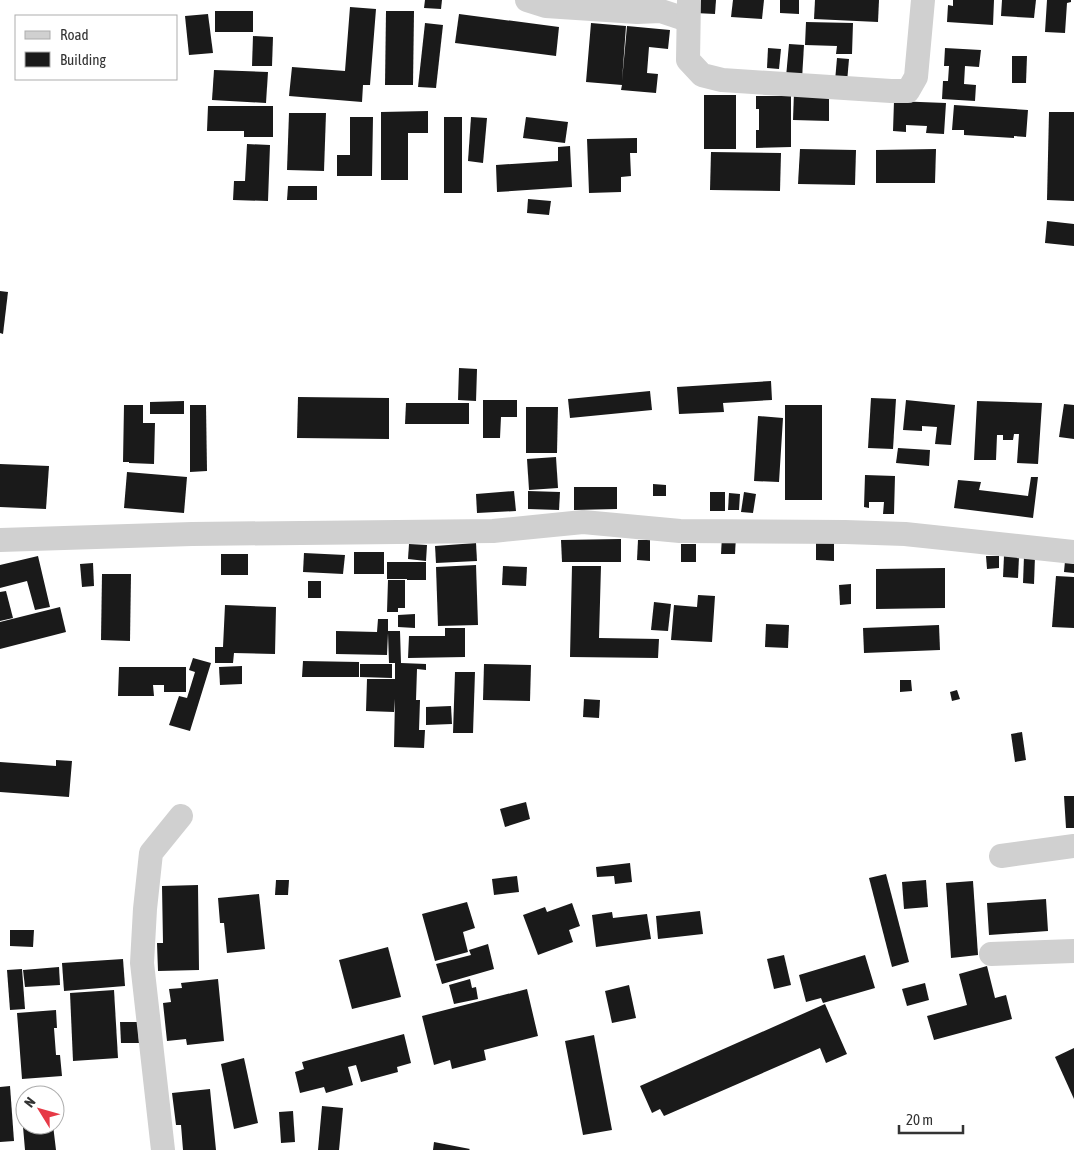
<svg xmlns="http://www.w3.org/2000/svg" width="1074" height="1150" font-family="'Asap Condensed',sans-serif">
<rect width="100%" height="100%" fill="#fff"/>
<!-- building -->
<g fill="#1a1a1a">
<path d="M425,0H442L441,9L424,8Z"/>
<path d="M696,0H716L715,14L695,13Z"/>
<path d="M733,0H764L762,19L731,17Z"/>
<path d="M780,0H799V14L780,13Z"/>
<path d="M815,0H879L878,22L814,19Z"/>
<path d="M953,0H994L993,25L947,22L948,5L953,6Z"/>
<path d="M1002,0H1036L1034,18L1001,16Z"/>
<path d="M1047,0H1071V2L1067,3L1065,33L1045,32Z"/>
<path d="M350,7L376,9L370,85H363L362,102L289,96L292,67L345,71Z"/>
<rect x="215" y="11" width="38" height="21"/>
<path d="M386,11H414L413,85H385Z"/>
<path d="M208,14L213,53L189,55L185,16Z"/>
<path d="M459,14L559,27L556,56L455,43Z"/>
<path d="M806,22L853,23L852,54H836L837,46L805,45Z"/>
<path d="M425,23L443,25L436,88L418,87Z"/>
<path d="M591,23L626,26L622,81L627,26L670,30L668,49L649,47L647,73L658,74L656,93L621,90L622,85L586,82Z"/>
<path d="M253,36L273,37L272,66H252Z"/>
<path d="M789,44L804,45L802,79L786,77Z"/>
<path d="M768,48L781,49L779,69L767,68Z"/>
<path d="M945,48L981,50L979,67L965,66L964,84L976,85L975,101L942,99L943,81H948L949,66H944Z"/>
<path d="M1012,56H1027L1026,83H1012Z"/>
<path d="M837,58L849,59L847,82L835,81Z"/>
<path d="M214,70L268,72L266,103L212,100Z"/>
<path d="M794,92L829,93V121L793,120Z"/>
<rect x="704" y="95" width="32" height="54"/>
<path d="M756,96H791V147L756,148V130H759V109H756Z"/>
<path d="M894,101L946,103L944,134L926,133L927,126L906,125V132L893,131Z"/>
<path d="M954,105L1028,110L1026,137L1014,136V138L964,135V130H952Z"/>
<path d="M208,106H273V137H244V131H207Z"/>
<path d="M428,111V133H408V180H381V112Z"/>
<path d="M1049,112H1074V201L1047,200Z"/>
<path d="M289,113H326L324,171L287,170Z"/>
<path d="M350,117H373L372,176H337V155H350Z"/>
<rect x="444" y="117" width="18" height="76"/>
<path d="M471,117L487,118L483,163L468,161Z"/>
<path d="M526,117L568,122L565,143L523,138Z"/>
<path d="M637,138V153H630L631,176L621,177V192L589,193L587,139Z"/>
<path d="M247,144L270,145L268,201L233,200L234,181H245Z"/>
<path d="M570,146L572,187L497,192L496,165L558,161V147Z"/>
<path d="M800,149L856,150L855,185L798,184Z"/>
<path d="M936,149L935,183H876V150Z"/>
<path d="M711,152L781,153L780,191L710,190Z"/>
<path d="M288,186H317V200H287Z"/>
<path d="M528,199L551,201L549,215L527,213Z"/>
<path d="M1047,221L1074,224V246L1045,243Z"/>
<path d="M0,291L8,292L3,334L0,333Z"/>
<path d="M459,368L477,369L476,401L458,400Z"/>
<path d="M771,381L772,400L723,403L724,412L679,414L677,387Z"/>
<path d="M650,391L652,410L570,418L568,399Z"/>
<path d="M298,397L389,398V439L297,438Z"/>
<path d="M871,398L896,399L893,449L868,448Z"/>
<path d="M483,400H517V417H501L500,438H483Z"/>
<path d="M906,400L955,405L951,445L935,444L937,427L922,426V431L903,430Z"/>
<path d="M184,401V414H150V402Z"/>
<path d="M977,401L1042,403L1038,464L1017,463L1019,434H1014L1013,440H1003V435H997L996,460H974Z"/>
<path d="M406,403H469V424H405Z"/>
<path d="M1064,404L1074,405V439L1059,437Z"/>
<path d="M124,405H143V423H155L154,464L129,463V462H123Z"/>
<path d="M190,405H206L207,471L190,472Z"/>
<rect x="785" y="405" width="37" height="95"/>
<path d="M526,407H558L557,453H526Z"/>
<path d="M758,416L783,418L779,482L754,481Z"/>
<path d="M898,448L930,450L929,466L896,463Z"/>
<path d="M556,457L558,488L529,490L527,459Z"/>
<path d="M0,464L49,466L46,509L0,507Z"/>
<path d="M127,472L187,477L184,513L124,508Z"/>
<path d="M865,475L895,476L894,514H883L884,502H869V508L864,507Z"/>
<path d="M1031,477H1038L1033,518L954,508L958,480L981,482L979,490L1028,496Z"/>
<path d="M653,484L666,485V496H653Z"/>
<path d="M574,487H617V509L574,510Z"/>
<path d="M514,491L516,511L477,513L476,494Z"/>
<path d="M528,491L560,492L559,510L528,509Z"/>
<rect x="710" y="492" width="15" height="19"/>
<path d="M744,492L756,494L753,513L741,512Z"/>
<path d="M729,493L740,494L739,510H728Z"/>
<path d="M722,536H736L735,554H721Z"/>
<path d="M621,539V562H562L561,540Z"/>
<path d="M638,540H650V561L637,560Z"/>
<path d="M476,543L477,561L436,563L435,546Z"/>
<path d="M816,543H834V561L816,560Z"/>
<path d="M409,544L427,545L426,561L408,559Z"/>
<rect x="681" y="544" width="15" height="18"/>
<rect x="354" y="552" width="30" height="22"/>
<path d="M304,553L345,555L343,574L303,572Z"/>
<rect x="221" y="554" width="27" height="21"/>
<path d="M38,556L50,607L35,610L27,581L0,588V565Z"/>
<path d="M986,556H999V568L987,569Z"/>
<path d="M1004,556L1019,557L1018,578L1003,577Z"/>
<path d="M1024,556H1035L1034,584L1023,583Z"/>
<path d="M1065,561H1074V573L1064,572Z"/>
<path d="M387,562H426V580H407V579H387Z"/>
<path d="M93,563L94,586L82,587L80,564Z"/>
<path d="M476,565L478,625L438,626L436,567Z"/>
<path d="M503,566L527,567L526,586L502,585Z"/>
<path d="M572,566H601L599,638L659,639L658,658L570,657Z"/>
<path d="M945,568V608L876,609V569Z"/>
<path d="M102,574H131L130,641L101,640Z"/>
<path d="M1056,576L1074,577V628L1052,627Z"/>
<path d="M388,580H405V608H398V612H387Z"/>
<rect x="308" y="581" width="13" height="17"/>
<path d="M851,584V604L840,605L839,585Z"/>
<path d="M6,591L13,618L0,621V592Z"/>
<path d="M698,595L715,596L712,642L671,640L674,605L697,607Z"/>
<path d="M654,602L671,604L668,631L651,630Z"/>
<path d="M225,605L276,607L275,654L234,653L233,663H215V647H223Z"/>
<path d="M60,607L66,632L0,649V622Z"/>
<path d="M415,614V628L398,627V615Z"/>
<path d="M378,619H388V631H400L401,663L426,664V670L417,669L416,700H420L419,730H425L424,748L394,747L395,699L394,712L366,711L367,679H395V663H389L388,633L387,655L336,654V631L377,632Z"/>
<path d="M766,624L789,625L788,648L765,647Z"/>
<path d="M939,625L940,650L864,653L863,628Z"/>
<path d="M445,628H465V657L408,658L409,636H445Z"/>
<path d="M193,658L211,663L190,731L169,725L179,696L187,698L195,672L189,670Z"/>
<path d="M303,661L359,662V677H302Z"/>
<path d="M360,664H392V678L360,677Z"/>
<path d="M484,664L531,665L530,701L483,700Z"/>
<path d="M242,666V684L220,685L219,667Z"/>
<path d="M119,667H186V692H164V685H153L154,696H118Z"/>
<path d="M455,672H475L473,733H453Z"/>
<path d="M900,680H911L912,691L900,692Z"/>
<path d="M957,690L960,699L952,701L950,692Z"/>
<path d="M584,699L600,700L599,718L583,717Z"/>
<path d="M451,706L452,724L426,725V707Z"/>
<path d="M1022,732L1026,760L1015,762L1011,734Z"/>
<path d="M56,760L72,761L69,797L0,792V762L56,766Z"/>
<path d="M1064,796H1074V828H1066Z"/>
<path d="M526,802L530,819L505,827L500,809Z"/>
<path d="M630,863L632,882L615,884L614,876L597,877L596,867Z"/>
<path d="M886,874L909,962L892,967L869,878Z"/>
<path d="M517,876L519,892L494,895L492,879Z"/>
<path d="M276,880H289L288,895H275Z"/>
<path d="M926,880L928,907L904,909L902,882Z"/>
<path d="M973,881L978,955L951,958L946,883Z"/>
<path d="M198,885L199,970L158,971L157,943H163L162,886Z"/>
<path d="M259,894L265,949L227,953L224,923H220L218,898Z"/>
<path d="M1046,899L1048,931L989,935L987,903Z"/>
<path d="M467,902L475,928L463,932L468,952L435,961L422,914Z"/>
<path d="M572,903L580,926L569,930L573,942L538,955L523,915L545,907L547,912Z"/>
<path d="M700,911L703,934L658,939L656,916Z"/>
<path d="M612,912L613,918L647,914L651,939L596,947L592,915Z"/>
<path d="M10,930H34L33,947L10,946Z"/>
<path d="M488,944L494,969L442,984L436,964L471,955L469,950Z"/>
<path d="M388,947L401,997L352,1009L339,960Z"/>
<path d="M784,955L791,985L774,989L767,959Z"/>
<path d="M865,955L875,988L823,1003L821,998L806,1002L799,975Z"/>
<path d="M123,959L125,986L64,991L62,963Z"/>
<path d="M987,966L995,998L1006,995L1012,1019L934,1040L927,1016L967,1005L959,974Z"/>
<path d="M59,967L60,985L25,987L23,970Z"/>
<path d="M22,969L25,1009L10,1010L7,970Z"/>
<path d="M218,979L224,1041L187,1045L186,1039L167,1041L163,1003L171,1002L169,989L182,988L181,983Z"/>
<path d="M470,979L472,988L476,987L478,999L454,1004L449,985Z"/>
<path d="M925,983L929,1000L907,1006L902,989Z"/>
<path d="M629,985L636,1018L612,1023L605,991Z"/>
<path d="M527,989L538,1036L484,1050L486,1060L452,1069L450,1060L434,1065L422,1016Z"/>
<path d="M114,990L118,1058L73,1061L70,993Z"/>
<path d="M825,1004L847,1054L826,1063L820,1048L664,1116L660,1109L652,1113L640,1086Z"/>
<path d="M56,1010L57,1028H54L56,1055H60L62,1076L22,1079L17,1013Z"/>
<path d="M120,1022H138L139,1043H121Z"/>
<path d="M404,1034L411,1063L397,1067L398,1072L361,1082L356,1065L348,1067L353,1085L326,1093L324,1087L300,1093L295,1072L304,1069L302,1062Z"/>
<path d="M594,1035L612,1130L583,1135L565,1041Z"/>
<path d="M1074,1048V1099L1055,1057Z"/>
<path d="M244,1058L258,1123L234,1129L221,1064Z"/>
<path d="M10,1086L14,1141L0,1142V1087Z"/>
<path d="M210,1089L216,1150H183L181,1125H176L172,1093Z"/>
<path d="M322,1106L343,1108L339,1150H318Z"/>
<path d="M293,1111L295,1142L281,1143L279,1112Z"/>
<path d="M22,1115H25V1125H53L56,1150H25Z"/>
<path d="M434,1142L470,1149L469,1150H433Z"/>
</g>
<g fill="none" stroke-linecap="round" stroke-linejoin="round">
<!-- minor -->
<g stroke="#d0d0d0" stroke-width="24">
<path d="M527,0L546,6L637,12L661,11L688,20"/>
<path d="M689,0L688,60L702,75L722,80L891,91H908L916,77L923,0"/>
<path d="M0,540L192,534L493,531L583,522L680,531L845,532L905,534L1074,552"/>
<path d="M1001,856L1074,846"/>
<path d="M991,954L1074,951"/>
<path d="M163,1150L142,963L145,909L151,853L181,816"/>
</g>
</g>
<!-- legend -->
<rect x="15" y="15" width="162" height="65" fill="#ffffff" stroke="#adadad"/>
<rect x="25" y="31" width="25" height="8" fill="#d0d0d0" stroke="#adadad"/>
<text x="60" y="40" font-size="15" fill="#333333">Road</text>
<rect x="25" y="52" width="25" height="15" fill="#1a1a1a" stroke="#adadad"/>
<text x="60" y="65" font-size="15" fill="#333333">Building</text>
<!-- north arrow -->
<g transform="translate(40 1110) rotate(307)"><circle r="24" fill="#ffffff" stroke="#adadad"/>
<path d="M0-4L9 19L0 12L-9 19Z" fill="#e63946"/>
<text y="-8" font-size="14" font-weight="bold" text-anchor="middle" fill="#333333">N</text>
</g>
<!-- scale -->
<path d="M899 1125v8h64v-8" fill="none" stroke="#333333" stroke-width="2.5"/>
<text x="906" y="1125" font-size="15" fill="#333333" stroke="#ffffff" stroke-width="4" paint-order="stroke">20 m</text>
</svg>
